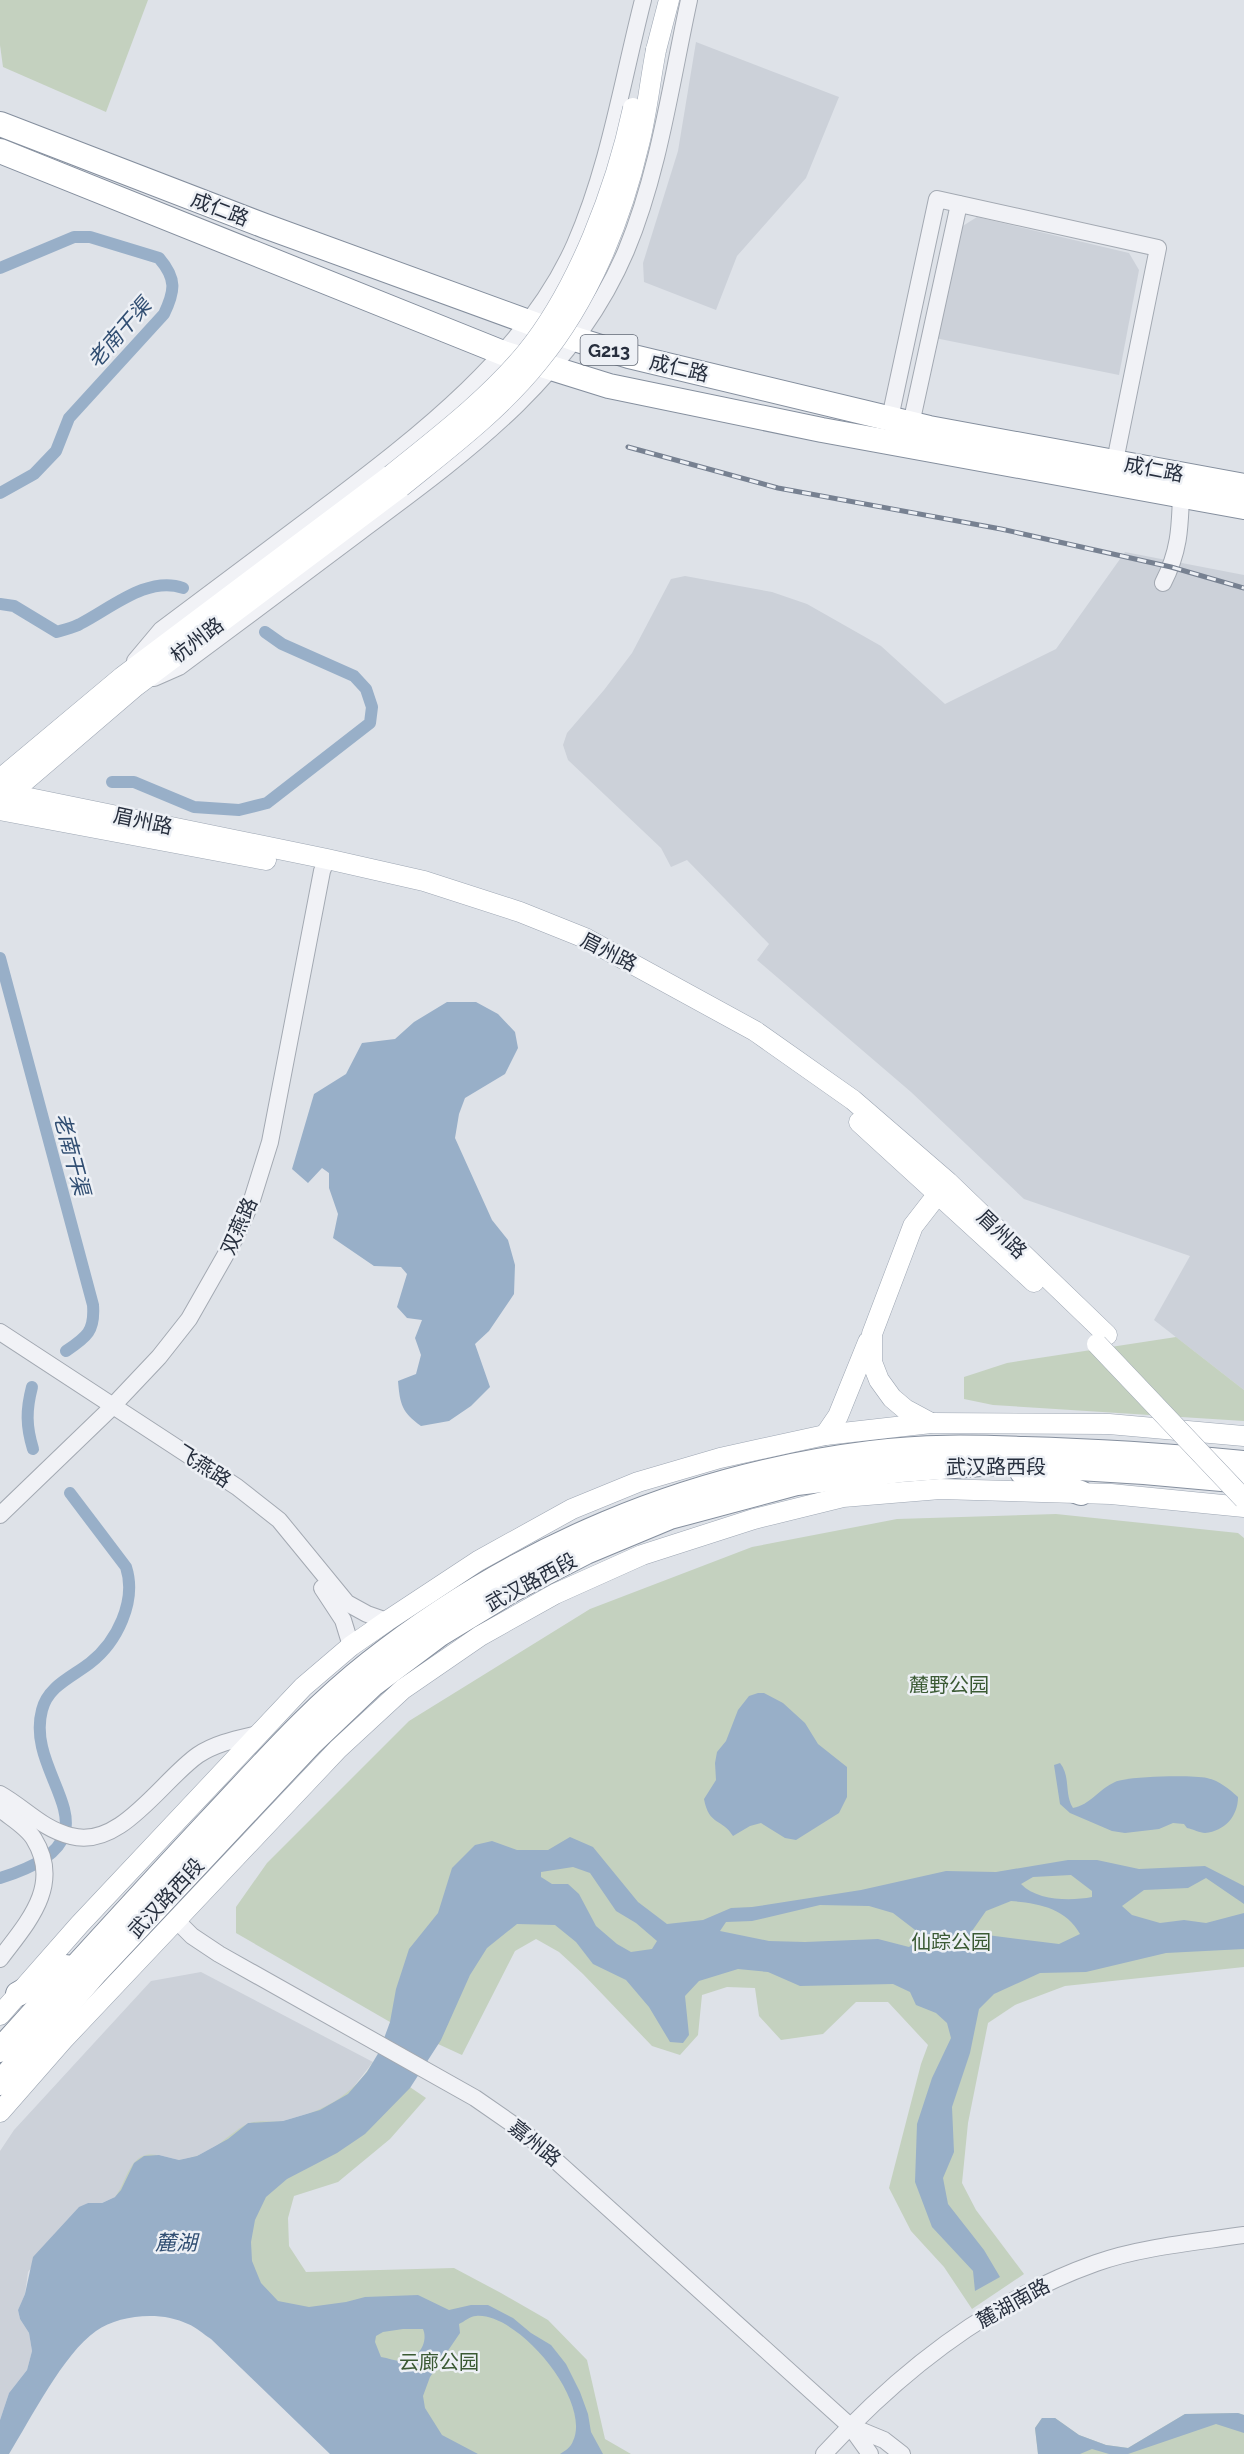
<svg xmlns="http://www.w3.org/2000/svg" width="1244" height="2454" font-family="Raleway,'Noto Sans SC',sans-serif">
<rect width="100%" height="100%" fill="#dee2e8"/>
<!-- built -->
<g fill="#ccd1d9">
<path d="M696,42L839,97L806,178L737,256L716,310L644,282L643,263L678,151Z"/>
<path d="M977,217L1129,253L1139,270L1119,375L935,338L958,229Z"/>
<path d="M1125,552L1244,575V1390L1154,1320L1190,1256L1024,1199L911,1092L757,960L769,944L687,860L671,867L661,848L568,760L563,745L567,733L604,690L632,653L671,579L685,576L772,592L807,604L881,646L945,704L1056,649Z"/>
<path d="M201,1972L373,2062L348,2094L320,2110L283,2121L248,2123L228,2139L197,2156L179,2160L159,2155L134,2163L121,2190L115,2197L102,2203H88L79,2208L28,2272L25,2294L18,2310L20,2319L29,2333L32,2351L27,2370L9,2393L0,2420V2151L14,2130L151,1981Z"/>
</g>
<!-- green -->
<g fill="#c4d1bf">
<path d="M0,0H148L106,112L3,67L0,45Z"/>
<path d="M1176,1337L1244,1390V1421L993,1405L964,1399V1377L1007,1363Z"/>
<path d="M1056,1514L1238,1533L1244,1538V1967L1065,1986L1015,2005L988,2023L968,2123L962,2183L976,2210L1024,2274L972,2309L944,2267L911,2231L889,2188L921,2064L928,2045L888,2002H856L823,2034L781,2040L759,2016L755,1988L727,1987L702,1995L698,2035L680,2055L652,2046L583,1974L559,1952L536,1939L515,1951L462,2055L390,2022L236,1933V1907L267,1863L409,1721L590,1609L752,1547L897,1519Z"/>
<path d="M373,2062L426,2098L390,2139L338,2182L294,2196L288,2218L289,2246L306,2272L454,2268L501,2293L548,2320L587,2360L605,2439L631,2454H399L115,2197C125,2185 128,2162 143,2156C156,2151 167,2160 179,2160C183,2160 189,2158 193,2157C214,2153 229,2133 247,2124C258,2119 273,2123 284,2121C322,2112 353,2096 373,2062Z"/>
<path d="M1238,2413L1244,2415V2454H1038L1035,2428L1042,2418H1055L1079,2435L1106,2445L1128,2448L1185,2414Z"/>
</g>
<!-- water -->
<g fill="#98afc8" fill-rule="evenodd">
<path d="M447,1002H476L498,1014L515,1032L518,1048L505,1074L465,1098L459,1114L455,1138L492,1220L508,1240L515,1265L514,1294L489,1331L475,1344L490,1387L471,1406L449,1421L421,1426C402,1412 400,1405 398,1381L416,1374L421,1355L415,1338L422,1320L407,1318L397,1307L407,1274L401,1267L374,1266L333,1238L338,1214L329,1188V1173L322,1168L308,1183L292,1169L314,1094L346,1074L362,1043L395,1039L414,1022Z"/>
<path d="M758,1693H764L783,1703L805,1723L818,1744L847,1767V1797L839,1813L796,1840L785,1838L761,1823L750,1826L733,1836C722,1818 709,1826 704,1799L716,1780L715,1763L717,1752L726,1741L738,1710L749,1696Z"/>
<path d="M1060,1763C1071,1777 1064,1794 1073,1808C1090,1805 1099,1789 1115,1782C1128,1776 1192,1775 1207,1778C1220,1781 1229,1789 1238,1797C1238,1816 1225,1831 1205,1833C1200,1833 1193,1829 1187,1828L1184,1824L1173,1823L1159,1829L1125,1833L1112,1831L1070,1813L1060,1804L1054,1765Z"/>
<path d="M570,1837L593,1847L638,1902L667,1924L703,1920L731,1908L752,1907L861,1890L946,1871L996,1872L1068,1860H1097L1139,1869L1205,1866L1244,1886V1904L1206,1878L1188,1888L1144,1890L1122,1906L1132,1915L1160,1923L1184,1920L1206,1923L1244,1913V1949L1166,1953L1086,1972L1040,1973L994,1994L979,2009L970,2053L952,2107L954,2152L943,2178L948,2204L984,2250L1000,2277L975,2291L973,2271L932,2227L915,2182L917,2124L932,2078L951,2038L947,2023L936,2013L916,2005L910,1992L893,1984L800,1986L768,1972L738,1969L699,1981L685,1996L689,2035L683,2043L670,2042L649,2007L626,1980L593,1964L576,1942L555,1925L517,1924L487,1948L470,1975L441,2040L410,2088L365,2134L337,2153L287,2179L266,2197L255,2220L251,2242L252,2261L261,2283L278,2301L309,2307L346,2302L365,2297L418,2295L449,2310L471,2305H488L513,2318L531,2333L551,2345L566,2364L580,2392L588,2414L591,2432L603,2454H560C565,2451 571,2447 573,2441C592,2401 518,2312 476,2316C470,2316 464,2322 459,2324L460,2333L430,2377L423,2396L425,2408L442,2435L478,2454H330L211,2339C203,2334 196,2327 188,2324C162,2311 120,2314 96,2331C64,2353 30,2420 9,2454H0V2420L9,2393L27,2370L32,2351L29,2333L20,2319L18,2310L25,2294L33,2257L79,2207L88,2203H102L115,2197L121,2190L134,2163L144,2156L159,2155L179,2160L197,2156L228,2139L248,2123L283,2121L320,2110L348,2094L367,2072L379,2052L390,2022L396,1989L409,1949L438,1913L452,1868L475,1845L492,1841L517,1850H548ZM573,1867L590,1873L616,1911L636,1923L657,1941L652,1949L631,1952L617,1944L596,1926L579,1894L568,1884H552L541,1877V1872ZM1071,1875L1092,1891V1897C1071,1901 1037,1901 1021,1884L1033,1877ZM1011,1901C1038,1903 1066,1908 1080,1934L1059,1944L987,1935L972,1931L986,1911ZM820,1905L869,1906L893,1913L923,1936L909,1947L878,1939L805,1942L769,1941L720,1931L726,1922L752,1921ZM403,2329H423C429,2343 417,2361 401,2361C395,2361 388,2358 381,2357L375,2342L376,2336L383,2332Z"/>
<path d="M1238,2413L1244,2415V2433L1216,2424L1128,2454H1109L1092,2449L1080,2454H1038L1035,2428L1042,2418H1055L1079,2435L1106,2445L1128,2448L1185,2414Z"/>
</g>
<g fill="none" stroke-linecap="round" stroke-linejoin="round">
<!-- canal -->
<g stroke="#98afc8" stroke-width="12">
<path d="M0,268L74,237H90L159,258C177,279 175,291 164,314L69,418L56,451L34,474L0,493"/>
<path d="M0,604L14,606L57,632C65,629 73,628 80,624C110,609 148,575 183,588"/>
<path d="M112,782H134L194,807L239,810L267,803L370,723L372,707L366,689L354,676L282,644L265,632"/>
<path d="M0,958L93,1305C95,1331 87,1337 66,1351"/>
<path d="M32,1387C26,1410 26,1426 33,1449"/>
<path d="M0,1878C131,1838 23,1780 42,1710C48,1686 72,1677 90,1663C117,1642 137,1601 126,1567L70,1493"/>
</g>
<!-- minor casing -->
<g stroke="#a3a9b2" stroke-width="18">
<g id="minor">
<path d="M890,418L937,199L1158,248L1113,471"/>
<path d="M911,424L959,204"/>
<path d="M1163,583C1179,552 1180,529 1181,495"/>
<path d="M135,661L161,630C211,592 262,554 313,516C409,443 525,358 575,244C609,166 622,82 643,0"/>
<path d="M154,678L179,667C240,622 301,576 361,531C466,453 573,376 626,251C659,172 671,83 689,0"/>
<path d="M0,1332L237,1487L279,1520L347,1603L367,1614L387,1621"/>
<path d="M0,1515L107,1412L159,1357L189,1319L234,1240L251,1203L270,1142L322,871L327,859"/>
<path d="M322,1588L343,1620L351,1646"/>
<path d="M0,1794C25,1808 42,1829 71,1836C120,1850 162,1780 198,1755C216,1743 237,1739 258,1734"/>
<path d="M0,1809C11,1818 27,1827 34,1839C63,1886 26,1924 0,1959"/>
<path d="M176,1920L192,1936L219,1954L475,2098L524,2132L850,2426"/>
<path d="M824,2454C900,2371 989,2301 1096,2263C1140,2247 1198,2242 1244,2235"/>
<path d="M870,2454L850,2426L884,2440L902,2454"/>
</g>
</g>
<!-- major casing -->
<g stroke="#9da6b3" stroke-width="21">
<g id="major">
<path d="M656,50L669,0"/>
<path d="M0,779L122,677L391,475"/>
<path d="M0,792L327,859L424,881L520,912L585,938L755,1031L853,1100L948,1182L1107,1335"/>
<path d="M4,799L136,686L401,487"/>
<path d="M0,810L266,860"/>
<path d="M859,1122L1034,1282"/>
<path d="M931,1423L905,1409L892,1398L879,1380L872,1362V1334L913,1226L944,1186"/>
<path d="M825,1435L838,1416L868,1342"/>
<path d="M0,2015L79,1925L303,1687L351,1646L387,1621L478,1561L572,1509L638,1482L720,1458L825,1435L931,1423L1109,1424L1244,1436"/>
<path d="M0,2112L63,2040L338,1749L403,1689L480,1636L555,1594L642,1555L754,1519L843,1497L940,1489L1111,1494L1244,1507"/>
</g>
</g>
<!-- highway casing -->
<g stroke="#858f9e" stroke-width="26">
<g id="highway">
<path d="M0,124L265,226L575,339L629,356L929,428L1244,486"/>
<path d="M0,151L503,353L609,386L822,430L1244,507"/>
<path d="M1022,1472L1081,1493"/>
<path d="M18,1994L66,1967"/>
<path d="M0,2050C69,1974 138,1898 208,1823C260,1768 310,1710 370,1663C516,1548 686,1476 871,1453C922,1446 973,1447 1024,1449C1098,1451 1171,1456 1244,1463"/>
<path d="M0,2083L96,1972L311,1743L372,1685L440,1634L514,1589L586,1552L670,1517L797,1483L901,1470L994,1463L1144,1472L1244,1481"/>
</g>
</g>
<!-- minor -->
<use href="#minor" stroke="#f1f2f6" stroke-width="16"/>
<!-- major -->
<use href="#major" stroke="#fff" stroke-width="20"/>
<!-- highway -->
<use href="#highway" stroke="#fff" stroke-width="24"/>
<!-- rail casing -->
<g stroke="#778191" stroke-width="5">
<path id="rail" d="M628,447L778,488L1001,529L1171,567L1244,588"/>
</g>
<!-- rail -->
<use href="#rail" stroke="#edf0f5" stroke-width="3" stroke-dasharray="9" stroke-linecap="butt"/>
<!-- major-bridge casing -->
<g stroke="#9da6b3" stroke-width="21" stroke-linecap="butt">
<g id="major-bridge">
<path d="M391,475C438,437 487,400 526,353C578,289 616,188 633,108"/>
<path d="M401,487C449,448 500,410 539,361C589,300 621,221 639,144C647,113 650,81 656,50"/>
<path d="M1097,1344L1244,1499"/>
</g>
</g>
<!-- major-bridge -->
<use href="#major-bridge" stroke="#fff" stroke-width="20"/>
</g>
<g text-anchor="middle" dominant-baseline="central" stroke-width="5" stroke-linejoin="round" paint-order="stroke">
<!-- shield labels -->
<rect fill="#edf0f5" stroke="#626975" stroke-width="1.5" x="580.5" y="335" width="57" height="30" rx="4.5"/>
<g font-size="18" font-weight="bold" fill="#272f3e">
<text x="609" y="350">G213</text>
</g>
<!-- street labels -->
<g font-size="20" fill="#272f3e" stroke="#edf0f5">
<text transform="translate(220 209) rotate(21)">成仁路</text>
<text transform="translate(679 368) rotate(13)">成仁路</text>
<text transform="translate(1154 469) rotate(11)">成仁路</text>
<text transform="translate(197 640) rotate(-37)">杭州路</text>
<text transform="translate(143 821) rotate(12)">眉州路</text>
<text transform="translate(609 952) rotate(27)">眉州路</text>
<text transform="translate(239 1226) rotate(-66)">双燕路</text>
<text transform="translate(1002 1234) rotate(44)">眉州路</text>
<text transform="translate(204 1466) rotate(33)">飞燕路</text>
<text x="996" y="1467">武汉路西段</text>
<text transform="translate(531 1582) rotate(-28)">武汉路西段</text>
<text transform="translate(166 1898) rotate(-47)">武汉路西段</text>
<text transform="translate(535 2143) rotate(39)">嘉州路</text>
<text transform="translate(1013 2303) rotate(-29)">麓湖南路</text>
</g>
<!-- park labels -->
<g font-size="20" fill="#3b5a34" stroke="#edf0f5">
<text x="949" y="1685">麓野公园</text>
<text x="951" y="1942">仙踪公园</text>
<text x="439" y="2362">云廊公园</text>
</g>
<!-- water labels -->
<g font-size="21" font-style="italic" fill="#314e72" stroke="#edf0f5">
<text transform="translate(119 333) rotate(-49)">老南干渠</text>
<text transform="translate(72 1154) rotate(75)">老南干渠</text>
<text x="176" y="2242">麓湖</text>
</g>
</g>
</svg>
